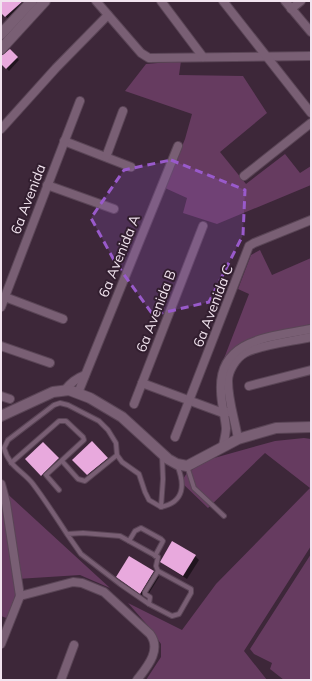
<svg xmlns="http://www.w3.org/2000/svg" width="312" height="681" font-family="Mulish,sans-serif">
<rect width="100%" height="100%" fill="#3d2739"/>
<!-- green -->
<g fill="#663b60">
<path d="M181,61L179,75L243,76L267,113L220,152L246,184L285,154L300,173L311,166V185L217,224L183,213L187,198L165,188L185,139L192,114L125,91L146,64Z"/>
<path d="M260,250L272,275L311,258V324L258,337L243,342L233,350L223,361L249,294L238,289L251,255Z"/>
<path d="M304,438L311,439V546L244,651L267,680H146L161,657V644L149,627L128,603L182,630L216,584L310,488L265,453L208,508L181,482L187,473L207,460L275,441Z"/>
<path d="M1,488L110,588L80,575L17,579L16,592L9,619L1,616Z"/>
<path d="M311,554V680H284L270,669L272,663L254,654L250,649Z"/>
</g>
<!-- shadow -->
<g fill="#0007">
<path d="M1,1H27L8,19L1,11Z"/>
<path d="M10,51L19,60L9,71L1,63V58Z"/>
<path d="M43,443L62,463L46,479L27,459Z"/>
<path d="M92,443L111,462L92,478L74,460Z"/>
<path d="M195,556L199,560L187,579L166,566L162,562Z"/>
<path d="M153,572L159,577L146,598L123,582L118,577Z"/>
</g>
<!-- building -->
<g fill="#e8a9dd">
<path d="M1,1H23L5,17L1,13Z"/>
<path d="M10,49L18,57L6,69L1,64V56Z"/>
<path d="M92,441L108,458L87,475L72,460Z"/>
<path d="M43,442L59,458L41,476L25,459Z"/>
<path d="M172,541L196,555L183,576L160,562Z"/>
<path d="M129,556L154,571L140,594L116,577Z"/>
</g>
<g fill="none" stroke-linecap="round" stroke-linejoin="round">
<!-- service casing -->
<g stroke="#5a4556" stroke-width="6">
<g id="service">
<path d="M62,461L78,479L85,481L117,455"/>
<path d="M11,463L59,421H66L83,437L84,440L46,475L59,490"/>
<path d="M187,466L194,488L224,516"/>
<path d="M161,507L163,479L162,455"/>
<path d="M67,534L81,554L120,584L149,604L172,616L179,614L191,593V589L158,571L156,566L158,557L120,536L83,533L67,534C56,517 45,500 33,484C23,471 9,467 4,448L8,440L54,405L60,403L68,405L99,421L108,430L116,443L117,455L122,462L139,474L145,492L149,500L161,507C185,502 185,484 177,465"/>
<path d="M129,541L135,531L141,528L161,539L163,541L162,543L155,556"/>
<path d="M149,604L150,597L145,594V592L158,571"/>
</g>
</g>
<!-- minor casing -->
<g stroke="#5a4556" stroke-width="10">
<g id="minor">
<path d="M96,1L141,53L149,58L311,56"/>
<path d="M161,1L203,57"/>
<path d="M223,1L311,113"/>
<path d="M285,1L311,32"/>
<path d="M291,9L301,1"/>
<path d="M1,129L56,68L108,15"/>
<path d="M64,141L131,167"/>
<path d="M106,157L123,111"/>
<path d="M244,176L311,123"/>
<path d="M47,185L114,209"/>
<path d="M5,297L63,319"/>
<path d="M1,307L80,101"/>
<path d="M1,346L50,363"/>
<path d="M142,383L223,413L228,412"/>
<path d="M249,386L311,370"/>
<path d="M65,390C71,382 77,378 85,375"/>
<path d="M78,393L178,146"/>
<path d="M1,396L10,399"/>
<path d="M134,404L203,226"/>
<path d="M175,437L249,246L254,243L311,220"/>
<path d="M238,439C235,420 228,401 228,381C228,371 236,358 245,353C259,345 294,341 311,337"/>
<path d="M223,446C224,440 226,434 226,428C225,416 221,403 221,391C218,338 272,337 311,329"/>
<path d="M1,484L6,503L20,596"/>
<path d="M20,596L73,582L82,583L104,592L150,634C162,650 147,667 137,680"/>
<path d="M1,644L20,596"/>
<path d="M61,680L74,645"/>
</g>
</g>
<!-- tertiary casing -->
<g stroke="#5a4556" stroke-width="12">
<g id="tertiary">
<path d="M1,34L32,1"/>
<path d="M1,49L45,1"/>
<path d="M1,416L53,392L69,390L90,398L122,417L168,459L177,464L187,466L238,439L276,428L311,427"/>
</g>
</g>
<!-- service -->
<use href="#service" stroke="#795f74" stroke-width="4"/>
<!-- minor -->
<use href="#minor" stroke="#795f74" stroke-width="8"/>
<!-- tertiary -->
<use href="#tertiary" stroke="#795f74" stroke-width="10"/>
</g>
<!-- marked area -->
<path fill="#995acb" fill-opacity="0.2" stroke="#995acb" stroke-width="3" stroke-dasharray="8 5" stroke-linejoin="round" d="M171,160L245,190L243,235L209,302L153,315L115,262L91,218L124,170Z"/>
<g text-anchor="middle" dominant-baseline="central" stroke-width="4" stroke-linejoin="round" paint-order="stroke">
<!-- street labels -->
<g font-size="14" fill="#f2e4ef" stroke="#321e2f">
<text transform="translate(28 199) rotate(-69)">6a Avenida</text>
<text transform="translate(119 256) rotate(-68)">6a Avenida A</text>
<text transform="translate(213 306) rotate(-69)">6a Avenida C</text>
<text transform="translate(156 311) rotate(-69)">6a Avenida B</text>
</g>
</g>
<!-- border -->
<rect width="312" height="681" fill="none" stroke="#f2e4ef" stroke-width="4"/>
</svg>
